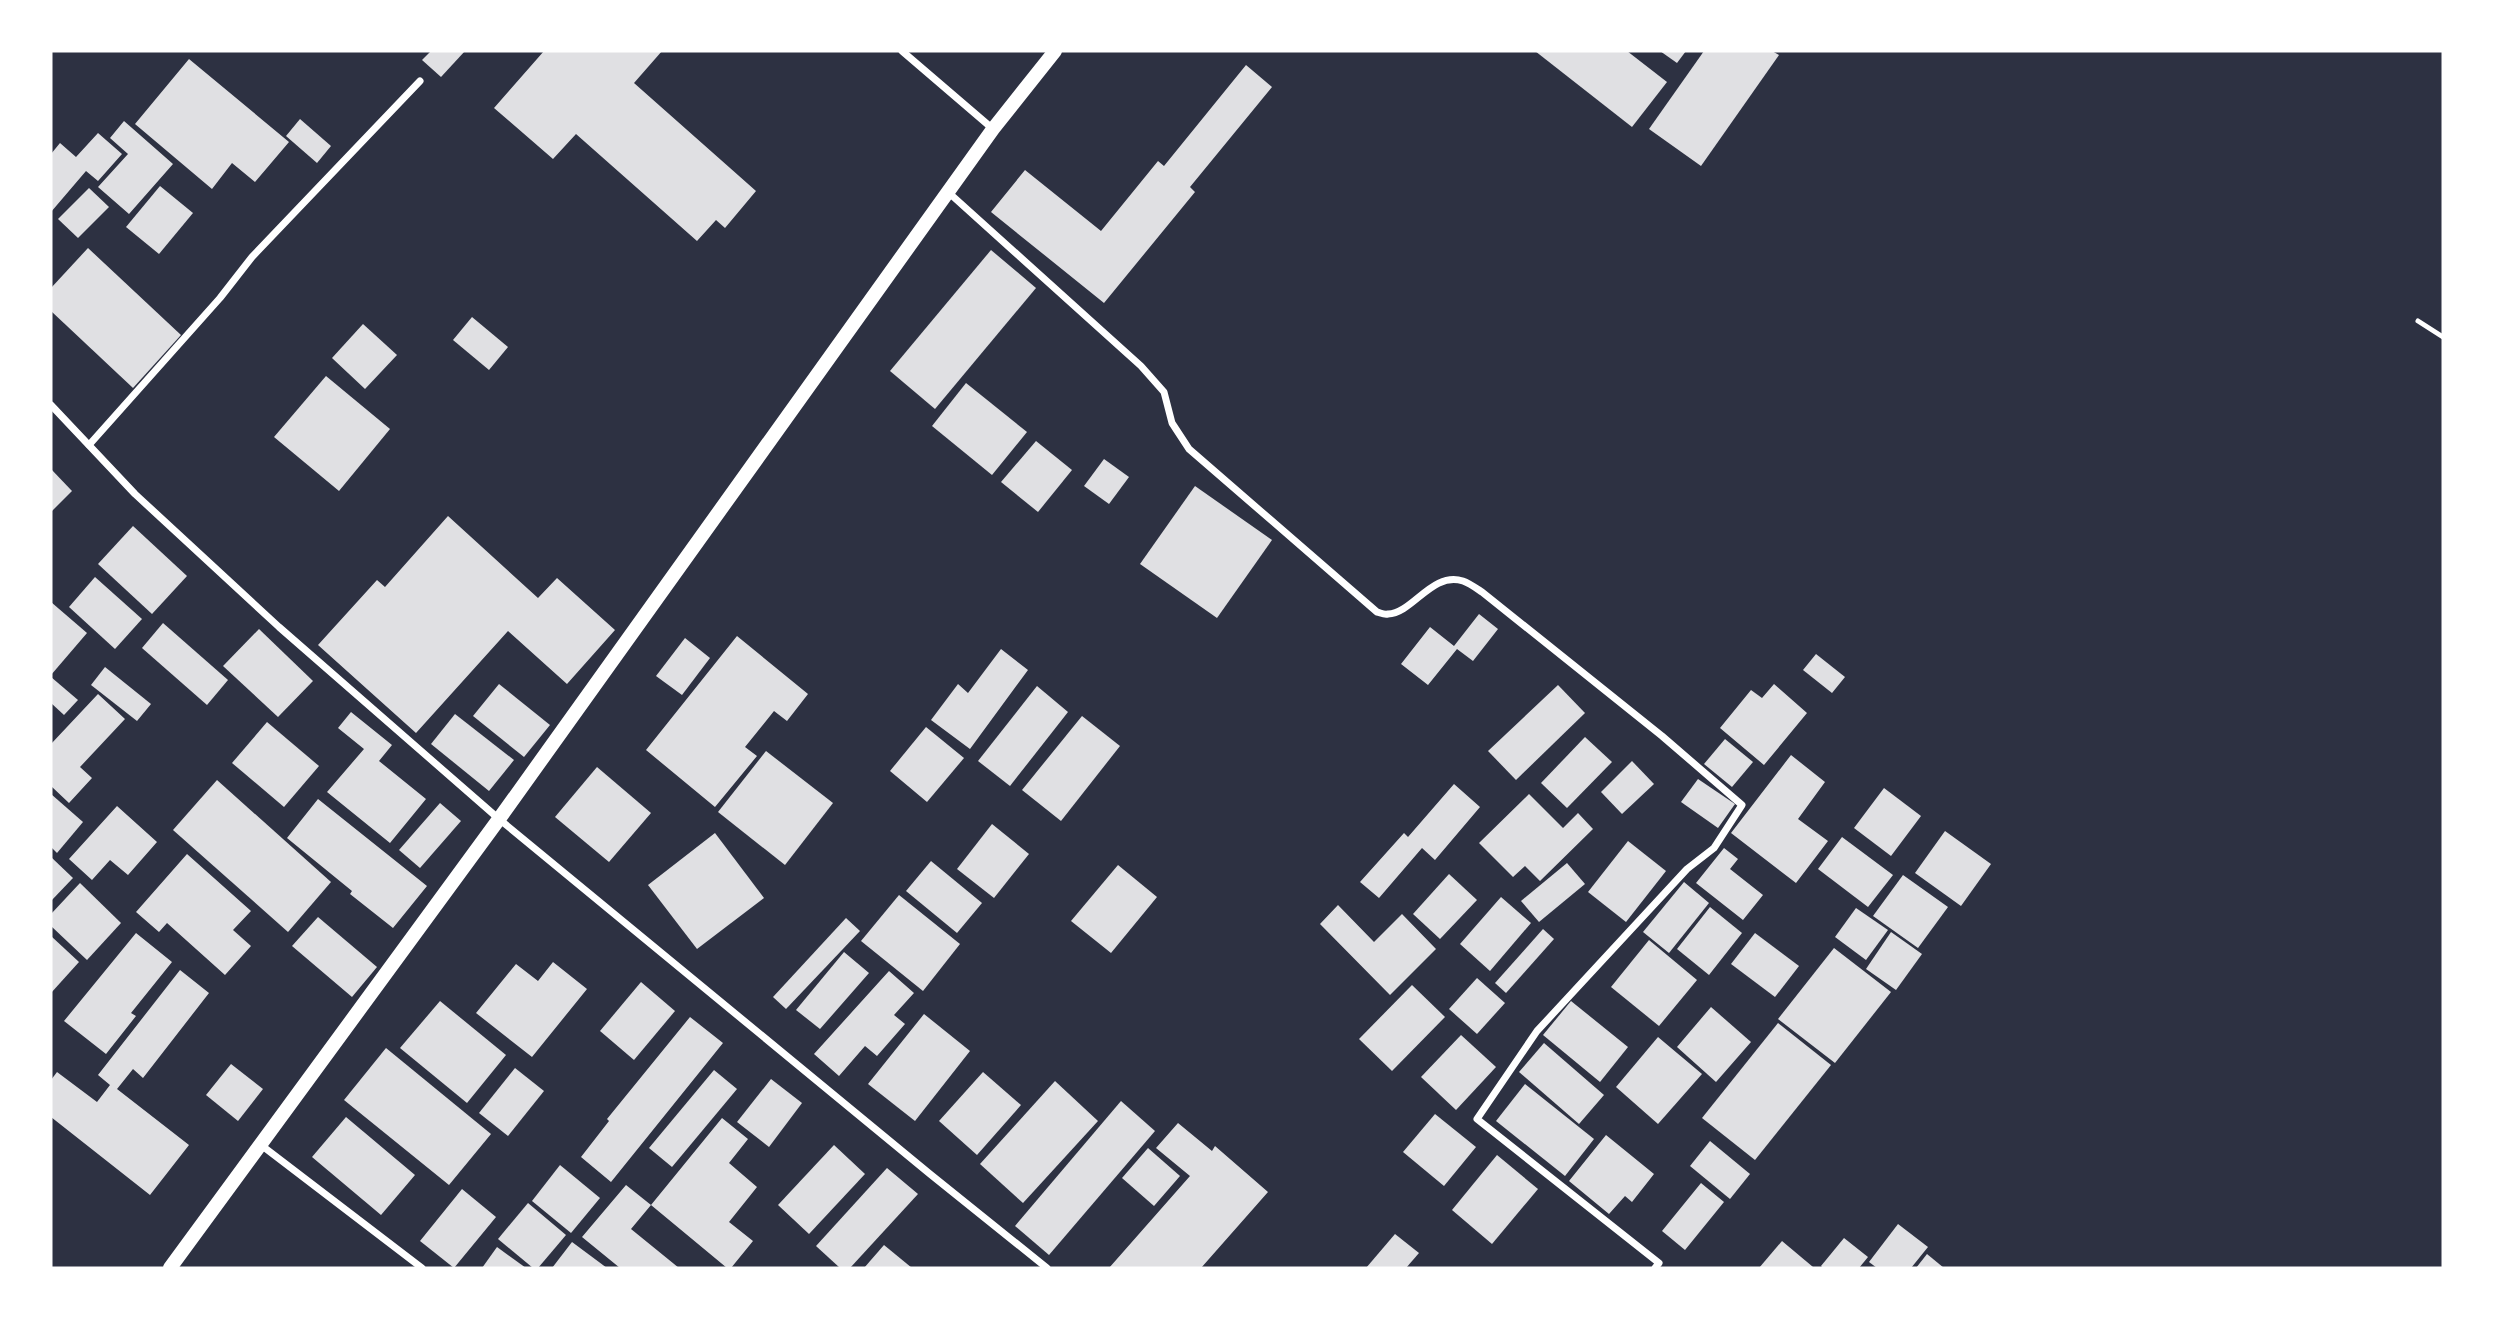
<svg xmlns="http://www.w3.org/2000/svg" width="2494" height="1319" font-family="'Open Sans',sans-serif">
<rect width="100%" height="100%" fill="#2d3142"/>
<!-- building -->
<g fill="#e0e0e3">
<path d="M431,51H465L441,77L422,60Z"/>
<path d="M544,51H662L634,83L756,191L725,228L716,220L697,241L576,134L553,159L494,108Z"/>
<path d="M1535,51H1627L1667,82L1632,127Z"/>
<path d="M1660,51H1686L1677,63Z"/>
<path d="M1704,51H1772L1779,55L1701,166L1649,129Z"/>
<path d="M189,59L289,142L255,182L232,163L212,189L135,124Z"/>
<path d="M1246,65L1272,87L1190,187L1195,192L1104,303L991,212L1025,170L1101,231L1158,161L1164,166Z"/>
<path d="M300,119L331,146L317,163L286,136Z"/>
<path d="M124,121L173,164L129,214L98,187L128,154L110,138Z"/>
<path d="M98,133L122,154L98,181L86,171L51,212V154L60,143L76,157Z"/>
<path d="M160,186L193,213L159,254L126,227Z"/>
<path d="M89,188L109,207L78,238L58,219Z"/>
<path d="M88,248L181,335L133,388L51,311V288Z"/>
<path d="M991,250L1036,288L935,409L890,371Z"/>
<path d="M472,317L508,347L489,370L453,340Z"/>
<path d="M363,324L397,355L365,389L332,358Z"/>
<path d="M326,376L390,429L339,491L274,437Z"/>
<path d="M966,383L1027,432L992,475L932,426Z"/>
<path d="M1036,441L1072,470L1038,512L1001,482Z"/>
<path d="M1104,459L1129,477L1109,504L1084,486Z"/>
<path d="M51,469L72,491L51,512Z"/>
<path d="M1195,486L1272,540L1217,618L1140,564Z"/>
<path d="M448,516L538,598L557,578L615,630L567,684L508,631L416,733L318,645L377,580L385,587Z"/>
<path d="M133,526L187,576L152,614L98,564Z"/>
<path d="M95,577L142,619L115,649L69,607Z"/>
<path d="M51,602L87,633L51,675Z"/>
<path d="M1479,614L1498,629L1473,661L1457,649L1428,685L1401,664L1430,627L1454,646Z"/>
<path d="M163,623L228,680L207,705L142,648Z"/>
<path d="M259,629L313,681L278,717L223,666Z"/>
<path d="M737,636L808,694L787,721L774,711L745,747L757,756L715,807L646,750Z"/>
<path d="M685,638L710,658L682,695L656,676Z"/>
<path d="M1001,649L1028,670L970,749L931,720L958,684L968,693Z"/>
<path d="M1816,654L1845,677L1832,693L1803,670Z"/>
<path d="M105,667L151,704L137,721L91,685Z"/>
<path d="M51,677L78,700L64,715L51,703Z"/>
<path d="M499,684L550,725L524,757L473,716Z"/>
<path d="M1774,684L1807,713L1764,765L1720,728L1751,690L1762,698Z"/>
<path d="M1558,685L1585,713L1516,780L1488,751Z"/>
<path d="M1037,686L1068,712L1010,786L978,761Z"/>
<path d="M98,694L125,719L80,767L92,778L69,803L51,786V744Z"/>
<path d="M351,712L392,745L379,761L426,799L390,843L327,792L364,749L338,728Z"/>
<path d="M455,714L514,760L489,791L431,744Z"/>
<path d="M1082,716L1120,746L1061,821L1022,790Z"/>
<path d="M267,722L319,766L284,807L232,763Z"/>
<path d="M926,727L964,758L927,802L890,771Z"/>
<path d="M1585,737L1612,762L1567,808L1541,783Z"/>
<path d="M1725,739L1753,762L1732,787L1704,764Z"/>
<path d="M766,751L833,803L785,865L718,812Z"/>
<path d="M1791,755L1825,782L1798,819L1828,841L1796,883L1731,833Z"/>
<path d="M1632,761L1654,784L1622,814L1601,792Z"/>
<path d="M597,767L651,813L609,862L555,817Z"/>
<path d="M1698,779L1735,804L1718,828L1681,802Z"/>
<path d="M217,780L331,882L288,932L173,830Z"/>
<path d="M1454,784L1480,807L1435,860L1422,848L1379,898L1360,882L1404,833L1408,837Z"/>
<path d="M1884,788L1921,816L1891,856L1854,828Z"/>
<path d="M51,794L83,822L57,853L51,847Z"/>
<path d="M1529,794L1563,828L1578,813L1593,829L1540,881L1525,866L1513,877L1479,843Z"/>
<path d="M318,799L427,886L393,928L350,894L352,891L287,838Z"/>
<path d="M440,803L461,821L420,868L399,850Z"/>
<path d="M117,806L157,842L128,875L110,860L92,880L69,859Z"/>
<path d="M992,824L1029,854L994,898L957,869Z"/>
<path d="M1945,831L1991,864L1961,906L1915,873Z"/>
<path d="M715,833L764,898L697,949L648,885Z"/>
<path d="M1842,837L1893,875L1868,907L1818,869Z"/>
<path d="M1628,841L1666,871L1626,922L1588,892Z"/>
<path d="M1724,848L1738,859L1730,869L1763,895L1743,920L1696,883Z"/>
<path d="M187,854L251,911L233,930L251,946L225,975L167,923L159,932L136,912Z"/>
<path d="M51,857L73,878L51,901Z"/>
<path d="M931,861L982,903L957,933L906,891Z"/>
<path d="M1567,863L1585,884L1539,922L1521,901Z"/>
<path d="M1118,865L1157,897L1111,953L1071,921Z"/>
<path d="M1449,874L1477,900L1440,939L1413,914Z"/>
<path d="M1903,875L1948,907L1918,948L1873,916Z"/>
<path d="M1684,882L1709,903L1669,953L1643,932Z"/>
<path d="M80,883L121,923L87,960L51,926V914Z"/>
<path d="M899,895L960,944L923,991L861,941Z"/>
<path d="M1501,897L1531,923L1490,971L1460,944Z"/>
<path d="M1338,905L1374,942L1402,914L1436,949L1390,995L1320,924Z"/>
<path d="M1710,907L1742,933L1709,975L1677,949Z"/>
<path d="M1856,908L1888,930L1866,960L1835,937Z"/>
<path d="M318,917L377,967L352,997L292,946Z"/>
<path d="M846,918L860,931L786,1009L773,997Z"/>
<path d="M1543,929L1554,939L1506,993L1495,983Z"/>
<path d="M1891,932L1922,954L1896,990L1866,969Z"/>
<path d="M136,933L172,962L131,1013L136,1016L106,1054L64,1021Z"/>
<path d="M1755,933L1799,966L1775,997L1731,964Z"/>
<path d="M51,936L79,962L51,993Z"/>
<path d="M1649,940L1697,980L1659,1026L1611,987Z"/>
<path d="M1834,948L1891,992L1835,1063L1778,1019Z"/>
<path d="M844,952L869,973L820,1029L796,1010Z"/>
<path d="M553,962L587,989L532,1057L476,1013L516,964L538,981Z"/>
<path d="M180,970L209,993L143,1078L133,1069L117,1089L189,1145L150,1195L51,1117V1080L57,1072L97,1102L110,1085L98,1075Z"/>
<path d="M889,971L914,993L894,1015L905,1024L877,1056L865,1046L839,1076L814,1054Z"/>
<path d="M1477,978L1505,1003L1477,1034L1449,1009Z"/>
<path d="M641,982L675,1011L634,1060L600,1031Z"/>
<path d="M1412,985L1445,1017L1392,1071L1359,1039Z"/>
<path d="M440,1001L506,1055L467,1103L400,1048Z"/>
<path d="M1571,1001L1628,1047L1600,1082L1543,1035Z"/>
<path d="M1711,1007L1751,1042L1716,1082L1677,1047Z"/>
<path d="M924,1014L970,1051L915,1121L868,1084Z"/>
<path d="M690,1017L723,1043L611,1182L581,1157L609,1121L607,1119Z"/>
<path d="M1778,1023L1831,1065L1755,1160L1702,1118Z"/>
<path d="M1461,1035L1496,1067L1456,1110L1421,1077Z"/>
<path d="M1658,1037L1702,1074L1658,1124L1616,1087Z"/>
<path d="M1544,1043L1604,1095L1579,1124L1519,1072Z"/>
<path d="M386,1048L491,1134L449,1185L344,1100Z"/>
<path d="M231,1064L263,1089L238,1121L206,1095Z"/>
<path d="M515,1068L544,1091L508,1136L479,1113Z"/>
<path d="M714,1070L737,1089L672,1167L649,1148Z"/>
<path d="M983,1072L1021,1105L977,1155L939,1121Z"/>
<path d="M771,1079L802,1103L769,1147L737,1122Z"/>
<path d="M1055,1081L1098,1121L1023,1203L980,1164Z"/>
<path d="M1525,1084L1594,1139L1565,1176L1496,1121Z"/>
<path d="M1121,1101L1155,1131L1049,1255L1015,1226Z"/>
<path d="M1435,1114L1476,1147L1444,1186L1403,1152Z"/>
<path d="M346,1117L415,1175L381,1215L312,1157Z"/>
<path d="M722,1118L748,1139L729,1163L757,1187L729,1222L753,1241L731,1268H727L651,1205L631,1229L679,1268H620L582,1237L626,1185L651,1205Z"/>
<path d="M1178,1123L1212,1151L1215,1146L1268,1192L1201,1268H1109L1190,1176L1156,1148Z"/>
<path d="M1606,1135L1654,1174L1632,1202L1625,1196L1609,1214L1569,1181Z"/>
<path d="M1710,1141L1750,1174L1730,1199L1690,1166Z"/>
<path d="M834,1145L865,1174L809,1234L778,1205Z"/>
<path d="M1148,1148L1180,1176L1154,1206L1122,1178Z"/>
<path d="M1497,1155L1538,1189L1492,1244L1452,1210Z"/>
<path d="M560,1165L600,1198L571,1233L532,1201Z"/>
<path d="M887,1168L918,1194L850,1268H840L816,1246Z"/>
<path d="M1701,1183L1724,1202L1685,1250L1662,1231Z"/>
<path d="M462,1189L496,1217L454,1268L420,1241Z"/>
<path d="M528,1203L566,1235L538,1268H533L498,1239Z"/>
<path d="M1898,1224L1928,1247L1911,1268H1877L1869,1262Z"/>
<path d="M1395,1234L1419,1253L1406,1268H1366Z"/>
<path d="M1844,1238L1868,1257L1859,1268H1823L1821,1266Z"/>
<path d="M1782,1241L1813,1267L1812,1268H1759Z"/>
<path d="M572,1242L607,1268H552Z"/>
<path d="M884,1245L912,1268H864Z"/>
<path d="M497,1247L526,1268H482Z"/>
<path d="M1927,1254L1944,1268H1916Z"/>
</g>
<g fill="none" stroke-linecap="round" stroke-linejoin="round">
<!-- service -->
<path stroke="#fff" stroke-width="5" d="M2418,321L2443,337"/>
<!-- minor -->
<g stroke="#fff" stroke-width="7">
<path d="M902,51L993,129"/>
<path d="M948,192L1141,366L1164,392L1172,423L1189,449L1377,612C1381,613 1384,615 1388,614C1413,613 1432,571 1463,581C1469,583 1476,588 1482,592L1662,736L1742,805L1714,848L1687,869L1537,1031L1477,1119L1659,1263L1655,1268"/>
<path d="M51,405L135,494L279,627L499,819L930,1174L1047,1268"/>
<path d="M89,445L220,298L252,257L420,81"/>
<path d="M261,1145L422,1268"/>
</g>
<!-- secondary -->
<path stroke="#fff" stroke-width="14" d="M170,1268L499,819L993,129L1055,51"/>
</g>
<!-- border -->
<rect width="2494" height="1319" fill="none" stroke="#ffffff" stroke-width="105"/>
</svg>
